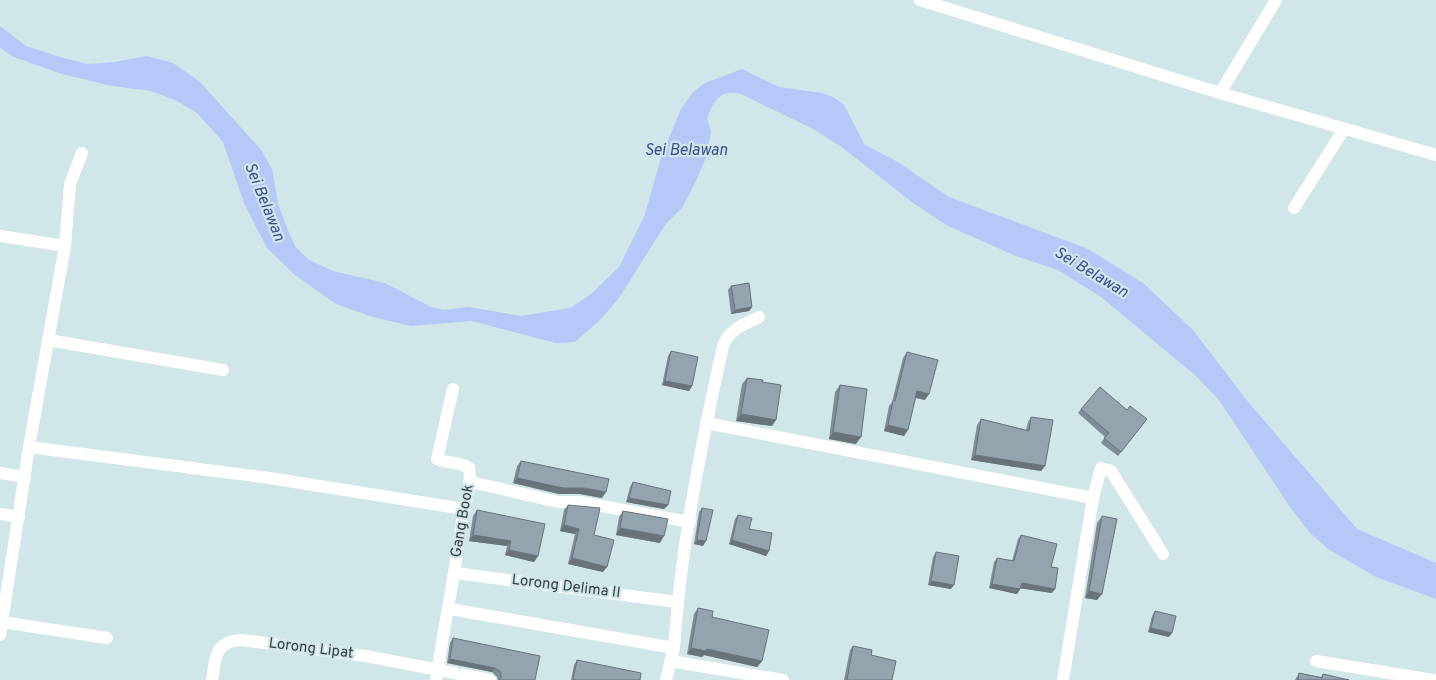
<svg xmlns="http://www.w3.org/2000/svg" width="1436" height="680" font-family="Overpass,sans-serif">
<rect width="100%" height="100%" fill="#d0e6e9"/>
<!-- water -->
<path fill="#b5c8f7" d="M0,26L26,46L63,58L88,64L115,62L147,56L173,63L200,82L262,151L272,169L278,204L287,228L295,246L309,260L333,271L385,283L431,307L443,310L469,307L521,316L570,308L590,295L619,267L644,217L662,155L681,109L693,92L705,83L742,69L779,87L822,93L833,97L844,105L865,145L898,162L949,197L1086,248L1143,283L1192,329L1249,403L1357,529L1436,563V599L1376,577L1328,549L1309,532L1288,504L1219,400L1196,376L1101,297L1058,270L1016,256L948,226L913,203L843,148L813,129L741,94C721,89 713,100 707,119L711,131L707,155L696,181L682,208L665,225L619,298L600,320L575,342L556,343L472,321L411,326L373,317L336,304L295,275L267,248L244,203L223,142L197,113L175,100L151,91L112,86L62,74L14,57L0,48Z"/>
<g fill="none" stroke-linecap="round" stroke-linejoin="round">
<!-- minor -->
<g stroke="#fff" stroke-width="12">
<path d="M920,0L1220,93L1436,155"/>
<path d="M1220,93L1276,0"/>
<path d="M1294,208L1344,129"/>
<path d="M0,236L65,246L29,447L0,635"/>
<path d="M65,246L70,184L82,153"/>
<path d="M48,340L223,370"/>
<path d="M706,423L1093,498"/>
<path d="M29,447L269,478L464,509"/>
<path d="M0,473L25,477"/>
<path d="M471,482L558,502H579L690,522"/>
<path d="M0,514L19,517"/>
<path d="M455,573L677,602"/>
<path d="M450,609L674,648L666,680"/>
<path d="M2,622L107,638"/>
<path d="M674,648C681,546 701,445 723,346C728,330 745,324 759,317"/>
<path d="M670,661L783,680"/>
<path d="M1316,661L1433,680"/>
<path d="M212,680C216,657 214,642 241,640L366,656L490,680"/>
<path d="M436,680C444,627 455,574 462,520C465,502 472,486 469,468C459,461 448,464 437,459L453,389"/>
<path d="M1063,680L1093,498L1101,468L1111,471L1163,554"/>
</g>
</g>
<!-- wall -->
<g fill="#7f8d96">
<path d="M731,286L752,307L749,311L731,314L728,290Z"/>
<path d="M671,351L692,386L689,391L662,385L668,356Z"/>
<path d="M907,352L925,400L916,398L904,436L884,431L889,406L892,402L903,358Z"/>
<path d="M747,378L762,382L772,426L736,421L742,384Z"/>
<path d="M840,385L856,444L829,439L835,392Z"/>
<path d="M1081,409L1127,410L1147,419L1118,456L1101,443L1105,437L1078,413Z"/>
<path d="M1031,417L1045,466L1041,471L971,460L977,425L981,419L1026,430L1028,422Z"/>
<path d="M521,461L602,498L580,494H559L513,483L517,466Z"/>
<path d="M633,482L668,505L664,509L626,502L630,487Z"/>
<path d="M568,505L594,535L603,572L568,564L575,534L560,531L564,510Z"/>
<path d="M702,508L703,546L694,544L699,512Z"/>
<path d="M477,510L538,556L534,562L505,555L507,546L469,541L473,516Z"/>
<path d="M623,511L660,543L616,535L619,517Z"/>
<path d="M738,515L769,551L766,556L729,544L735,519Z"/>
<path d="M1102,516L1097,600L1085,598L1097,523Z"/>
<path d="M1021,535L1051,567L1052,593L1021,588L1017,594L989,588L994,562L997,558L1012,561L1018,539Z"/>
<path d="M936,552L951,589L928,585L933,557Z"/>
<path d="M698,608L712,617L762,661L757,667L704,655L702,657L687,654L694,614Z"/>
<path d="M1155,611L1169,637L1148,632L1152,616Z"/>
<path d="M453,638L535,680H498L497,677L492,672L447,663L450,643Z"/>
<path d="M853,646L871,655L892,680H844L850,650Z"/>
<path d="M577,660L640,680H571L574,665Z"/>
<path d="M1299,673L1321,677L1323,674L1349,680H1295Z"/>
</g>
<!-- shaded-wall -->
<g fill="#68737a">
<path d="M752,307L749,311L731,314L735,310Z"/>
<path d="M665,381L692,386L689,391L662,385Z"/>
<path d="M917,391L929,394L925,400L913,397Z"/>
<path d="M741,414L776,420L772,426L736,421Z"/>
<path d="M888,425L908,430L904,436L884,431Z"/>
<path d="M833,432L861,437L856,444L829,439Z"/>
<path d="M975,455L1045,466L1041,471L971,460Z"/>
<path d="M517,478L584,488L606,492L602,498L580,494H559L513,483Z"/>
<path d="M629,498L668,505L664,509L626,502Z"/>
<path d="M564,525L579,529L575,534L560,531Z"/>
<path d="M620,528L664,536L660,543L616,535Z"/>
<path d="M473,535L511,541L507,546L469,541Z"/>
<path d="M697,540L706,541L703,546L694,544Z"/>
<path d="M732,540L769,551L766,556L729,544Z"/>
<path d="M509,550L538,556L534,562L505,555Z"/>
<path d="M572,558L607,567L603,572L568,564Z"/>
<path d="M931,581L954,585L951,589L928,585Z"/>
<path d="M1022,583L1055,589L1052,593L1018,588Z"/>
<path d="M992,584L1020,589L1017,594L989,588Z"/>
<path d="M1089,591L1102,594L1097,600L1085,598Z"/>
<path d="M1151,628L1172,633L1169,637L1148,632Z"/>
<path d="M691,648L707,649L762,661L757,667L704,655L702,657L687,654Z"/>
<path d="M450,659L495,668L492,672L447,663Z"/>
</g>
<!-- building -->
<g fill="#94a4af" stroke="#68737a">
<path d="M749,283L752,307L735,310L731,286Z"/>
<path d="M671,351L698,357L692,386L665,381Z"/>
<path d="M907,352L938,360L929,394L917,391L908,430L888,425L893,401H895Z"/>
<path d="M747,378L763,380L762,382L781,385L776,420L741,414Z"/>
<path d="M840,385L867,389L861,437L833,432Z"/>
<path d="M1100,387L1127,410L1130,406L1147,419L1121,452L1104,438L1109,433L1081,409Z"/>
<path d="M1031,417L1053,420L1045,466L975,455L981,419L1029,431Z"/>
<path d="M521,461L609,479L606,492L584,488H563L517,478Z"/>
<path d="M633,482L671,491L668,505L629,498Z"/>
<path d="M568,505L600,508L594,535L614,540L607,567L572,558L579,529L564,525Z"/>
<path d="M702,508L713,510L706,541L697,540Z"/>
<path d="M477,510L545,524L538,556L509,550L511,541L473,535Z"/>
<path d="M623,511L668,519L664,536L620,528Z"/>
<path d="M738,515L752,518L749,529L772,533L769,551L732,540Z"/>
<path d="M1102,516L1117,519L1102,594L1089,591Z"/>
<path d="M1021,535L1057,544L1051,567L1058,568L1055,589L1022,583L1020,589L992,584L997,558L1014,561Z"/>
<path d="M936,552L959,556L954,585L931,581Z"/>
<path d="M698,608L713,611L712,617L769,630L762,661L707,649L706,651L691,648Z"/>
<path d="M1155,611L1176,616L1172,633L1151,628Z"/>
<path d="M453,638L540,656L535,680H499L501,678V672L495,668L450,659Z"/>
<path d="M853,646L872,650L871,655L896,661L892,680H847Z"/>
<path d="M577,660L641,673L640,680H573Z"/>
<path d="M1299,673L1322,678L1323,674L1349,680H1298Z"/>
</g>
<g text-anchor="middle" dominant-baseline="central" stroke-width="4.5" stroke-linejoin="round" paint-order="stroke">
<!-- street labels -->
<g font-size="15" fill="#363f40" stroke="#d0e6e9">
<text transform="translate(463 521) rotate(-80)">Gang Book</text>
<text transform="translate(566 587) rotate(7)">Lorong Delima II</text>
<text transform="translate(311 649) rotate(7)">Lorong Lipat</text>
</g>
<!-- water labels -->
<g font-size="16" font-style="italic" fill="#374e92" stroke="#d0e6e9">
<text x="686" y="151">Sei Belawan</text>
<text transform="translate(264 202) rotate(68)">Sei Belawan</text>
<text transform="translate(1091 273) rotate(31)">Sei Belawan</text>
</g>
</g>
</svg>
